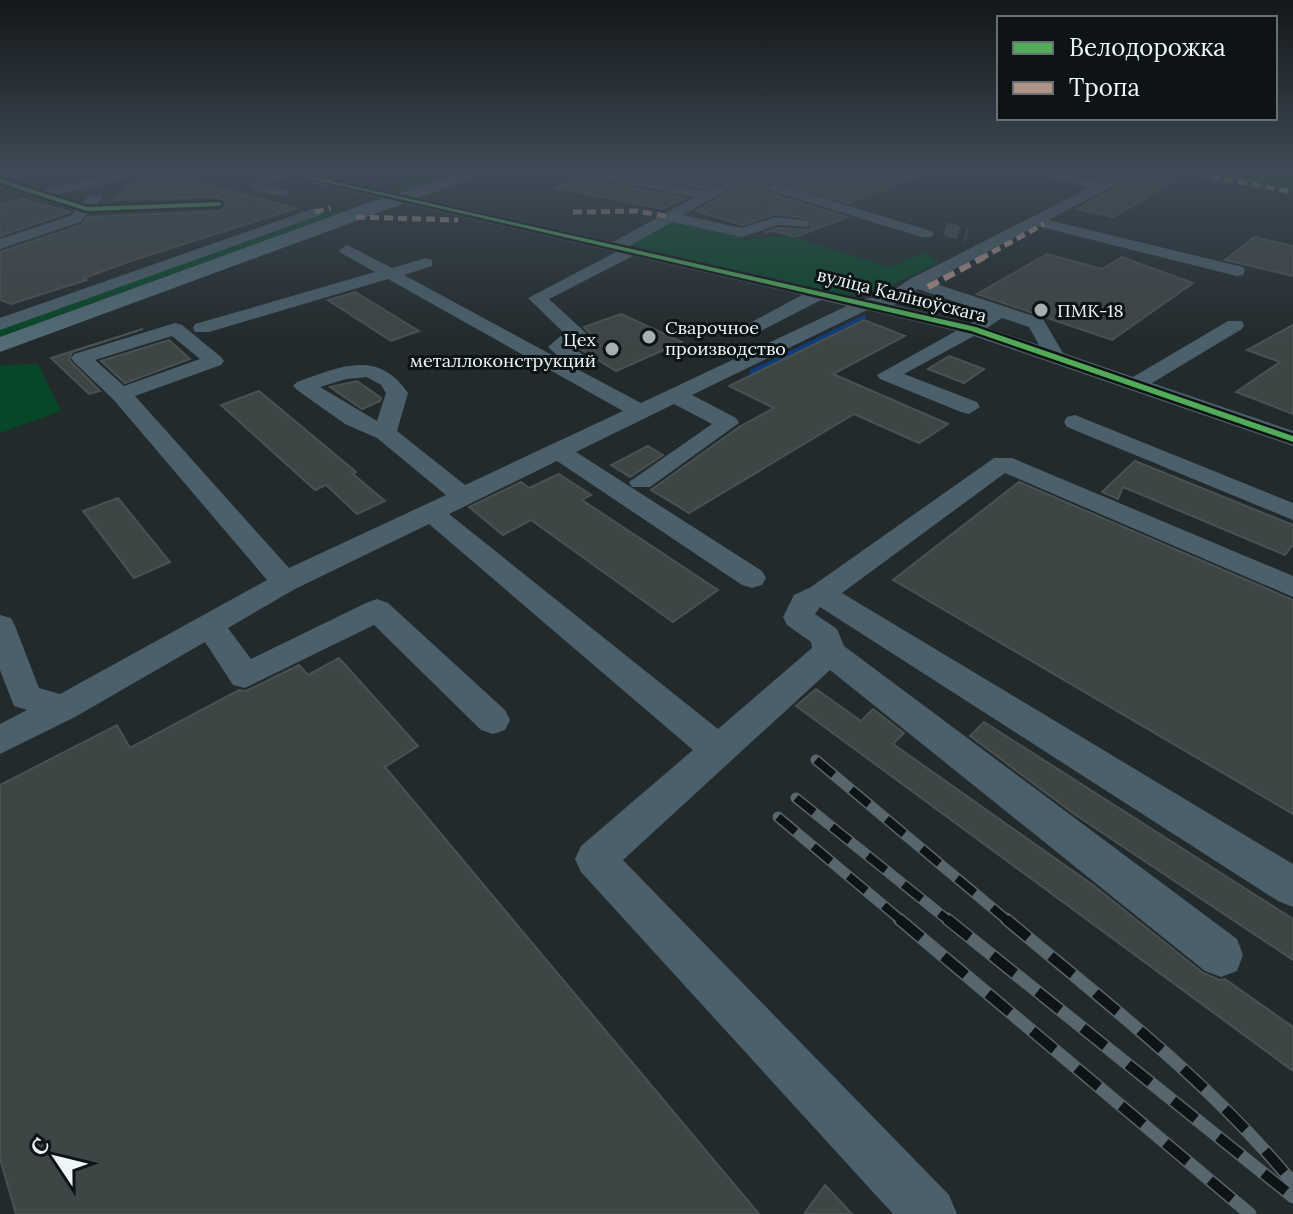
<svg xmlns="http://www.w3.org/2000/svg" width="1293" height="1214" font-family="Lora,serif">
<rect width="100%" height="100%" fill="#222a2c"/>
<!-- green -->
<g fill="#074727">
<path d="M431,171H465L410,188L385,186Z"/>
<path d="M1192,171H1293V190Z"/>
<path d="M332,210L341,212L0,337V327Z"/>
<path d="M667,222L723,231L747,240L778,236L795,237L889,267L925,252L939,263L878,291L845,295L629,245Z"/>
<path d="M38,364L61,411L0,433V365Z"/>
</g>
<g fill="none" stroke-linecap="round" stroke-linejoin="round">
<!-- stream-far1 -->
<path stroke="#0e3c7c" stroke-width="4" d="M758,369L864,317"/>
<!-- stream -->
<path stroke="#0e3c7c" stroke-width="5" d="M760,376L752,372L762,367"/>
</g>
<!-- building -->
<g fill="#3e4545" stroke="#4a5151" stroke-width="2">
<path d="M608,171H677L722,179L705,188Z"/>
<path d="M770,171H927V173L848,203L773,180L764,186L768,193L847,217L795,237L773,231L764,233L777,228L809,230L812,227L811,219L776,214L742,225L696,211L758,175Z"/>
<path d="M1143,172L1177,179L1114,217L1077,209Z"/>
<path d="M159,173L297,208L131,261L84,278L87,280L11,304L0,300V252L81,225L88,217L219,211L229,205L219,197L114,200L138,179Z"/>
<path d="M592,173L594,181L686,198L662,209L556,188Z"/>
<path d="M23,199L70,212L0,236V205Z"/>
<path d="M1254,237L1293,246V276L1225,260Z"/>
<path d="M1047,254L1102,269L1122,257L1193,283L1112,340L977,294Z"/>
<path d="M355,292L419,331L391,341L328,300Z"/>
<path d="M621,314L682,342L616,371L576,346L592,336L584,327Z"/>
<path d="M864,320L905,336L833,374L948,424L919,443L854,414L689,513L651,490L739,427L774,408L729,386Z"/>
<path d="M1293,325V414L1236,392L1280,362L1247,350Z"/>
<path d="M143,329L72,352L69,360L100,391L89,394L51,358Z"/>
<path d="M169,340L190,359L125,383L101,361Z"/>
<path d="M949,356L984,369L964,383L928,369Z"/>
<path d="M357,381L381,398L380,401L362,409L330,387Z"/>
<path d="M259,391L356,472L353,474L385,501L357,514L326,485L315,490L221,405Z"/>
<path d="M648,446L663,455L630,477L611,465Z"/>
<path d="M1135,461L1293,525V544L1285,555L1123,487L1118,499L1102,492Z"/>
<path d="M559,474L591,495L582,500L718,590L673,622L531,520L503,535L469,507L521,482L529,488Z"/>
<path d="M1019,482L1293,600V814L893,580Z"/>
<path d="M118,498L170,562L134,578L83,511Z"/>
<path d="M339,658L418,746L385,767L759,1214H16L0,1159V785L117,725L130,748L239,690L246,691L299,665L308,675Z"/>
<path d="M816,689L861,721L873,709L904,733L893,744L1093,885L1203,973L1220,980L1225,979L1293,1027V1071L796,706Z"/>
<path d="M984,722L1293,919V960L1077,816L970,736Z"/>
<path d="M825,1185L852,1214H804Z"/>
</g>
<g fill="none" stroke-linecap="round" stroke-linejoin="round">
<!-- minor-tunnel -->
<path stroke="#40494b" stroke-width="14" stroke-dasharray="14 7" stroke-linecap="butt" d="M945,229L967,235"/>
<!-- minor -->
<g fill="#4b606a" fill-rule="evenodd">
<path d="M132,171H157L57,195L82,203L90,195H100L102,198L97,204L219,200L226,204L219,208L88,213L80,222L0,249V239L70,216L76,210L0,185V177L42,190Z"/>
<path d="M274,171H299L613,242L695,197L595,178V172L706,191L743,171H759L683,215L741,228L776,217L809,221V227L777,225L742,237L672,222L629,246L863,299L885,296L910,279L1089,188L1027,171H1050L1099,183L1115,171H1130L1106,190L1048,220L1243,267L1245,271L1243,275L1237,276L1037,226L930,282L1043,319L1063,353L1133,377L1228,321H1242L1244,325L1242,329L1152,383L1293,431V446L974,336L904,374L977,402L980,407L969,414L961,412L880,379L877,375L956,331L867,310L692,395L736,418L739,423L650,487H632L629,482L712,424L674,404L576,452L762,571L766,578L762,585L752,588L742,585L557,461L449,514L718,729L812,648L811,642L787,625L783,617L794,595L811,587L994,458H1012L1293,576V597L1005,473L842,593L1293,864V907L1278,901L820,607L815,614L837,629L844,646L1237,939L1243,955L1237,971L1221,977L1205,971L830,670L623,860L949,1195L957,1214H893L581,872L575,859L581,846L693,750L429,524L295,589L228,628L251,659L366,603L377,599L388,603L505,710L510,720L505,730L493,734L481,730L374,625L245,688L233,685L205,642L75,717L0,754V724L27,710L14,706L0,670V615L11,618L15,626L39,688L60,694L267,580L113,399L74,362L71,358L74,354L175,323L182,325L221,357L224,361L221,365L135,396L289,568L446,495L377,438L345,424L297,390L293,386L297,382C339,367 378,348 408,393L397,431L465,485L623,411L388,279L209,332H195L193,328L195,324L375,272L341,253L339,250L347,245L392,268L426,258L432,260V266L404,275L565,362L548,347L564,333L528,298L616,252L288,177L266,185L288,191V197L253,190L251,187L259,177ZM633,256L802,295L746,325L744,329L746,333L753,335L821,300L847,306L641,403L579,370L591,361L571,346L586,333L549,299ZM918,289L985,312L970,323L894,305ZM1002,318L1029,327L1039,345L987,328ZM172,336L200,359L124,386L95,360ZM367,377L381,385L386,393L377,421L320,387L346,379Z"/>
<path d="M774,183L931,231L934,234L931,237H921L769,190L767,187Z"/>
<path d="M315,208L322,212L320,215L0,330V318Z"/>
<path d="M1075,415L1293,503V520L1067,427L1064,422L1067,417Z"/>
</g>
<!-- major -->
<path fill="#526b75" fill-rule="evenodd" d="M467,171H492L0,352V337L365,204Z"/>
<!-- rail-far1 casing -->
<g stroke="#58666d" stroke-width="11">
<g id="rail-far1">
<path d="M816,760L1008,921"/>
<path d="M796,798L949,921"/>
<path d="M778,817L902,921"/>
</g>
</g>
<!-- rail casing -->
<g stroke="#58666d" stroke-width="13">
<g id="rail">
<path d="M899,919L1250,1214"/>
<path d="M947,919L1293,1197"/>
<path d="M1006,919C1105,1002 1210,1082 1293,1183"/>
</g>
</g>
<!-- rail-far1 -->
<use href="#rail-far1" stroke="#0e1415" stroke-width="8" stroke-dasharray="23" stroke-linecap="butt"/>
<!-- rail -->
<use href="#rail" stroke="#0e1415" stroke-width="10" stroke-dasharray="29" stroke-linecap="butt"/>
<!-- quiet-far1 -->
<g stroke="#af9288" stroke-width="5" stroke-dasharray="9 5" stroke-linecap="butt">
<path d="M1183,171L1293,192"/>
<path d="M315,212L331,208"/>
<path d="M573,212L637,211L671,217"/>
<path d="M356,217L458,220"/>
<path d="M980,259L1044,224"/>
</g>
<!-- quiet -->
<path stroke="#af9288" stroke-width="6" stroke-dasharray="12 6" stroke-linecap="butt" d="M928,287L984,257"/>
<!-- cycleway casing -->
<g stroke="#0e1415" stroke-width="5">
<g id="cycleway">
<path d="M278,171H287L976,327L1293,436V442L971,331Z"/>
<path d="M0,179L87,207L219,202L222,204L219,206L87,211L0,183Z"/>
</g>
</g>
<!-- cycleway -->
<use href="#cycleway" fill="#51ab58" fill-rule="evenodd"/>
</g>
<!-- sky -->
<linearGradient id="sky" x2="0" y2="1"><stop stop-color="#131718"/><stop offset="0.5" stop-color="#3e4a56"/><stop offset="1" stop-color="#3e4a56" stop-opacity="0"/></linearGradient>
<rect width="1293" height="341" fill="url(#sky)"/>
<!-- markers -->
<g fill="#a6afb1" stroke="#0e1415" stroke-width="3">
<circle cx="1041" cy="310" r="8"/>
<circle cx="649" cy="337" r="8"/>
<circle cx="612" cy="349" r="8"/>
</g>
<g text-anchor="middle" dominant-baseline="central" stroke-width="6" stroke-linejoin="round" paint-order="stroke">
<!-- far-street labels -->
<g font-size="18" fill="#edf7f8" stroke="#0e1415">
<text transform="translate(902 295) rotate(14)">вуліца Каліноўскага</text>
</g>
<!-- far-poi labels -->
<g font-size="18" fill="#edf7f8" stroke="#0e1415" text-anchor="start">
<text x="1057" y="310">ПМК-18</text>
<text x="665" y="327">Сварочное<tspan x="665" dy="21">производство</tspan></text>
<text x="596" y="339" text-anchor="end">Цех<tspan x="596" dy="21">металлоконструкций</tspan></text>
</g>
</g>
<!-- legend -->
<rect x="997" y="16" width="280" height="104" fill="#0e1415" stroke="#676f70" stroke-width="2"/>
<rect x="1013" y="42" width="40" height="12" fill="#51ab58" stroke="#676f70" stroke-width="2"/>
<text x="1069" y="56" font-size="24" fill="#edf7f8">Велодорожка</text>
<rect x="1013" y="82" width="40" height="12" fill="#af9288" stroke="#676f70" stroke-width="2"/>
<text x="1069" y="96" font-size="24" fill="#edf7f8">Тропа</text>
<!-- north arrow -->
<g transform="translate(56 1158) rotate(305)" stroke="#0e1415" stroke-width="6" paint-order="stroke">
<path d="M0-6L14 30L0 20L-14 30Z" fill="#edf7f8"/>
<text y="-12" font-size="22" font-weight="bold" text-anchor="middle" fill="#edf7f8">С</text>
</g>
</svg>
